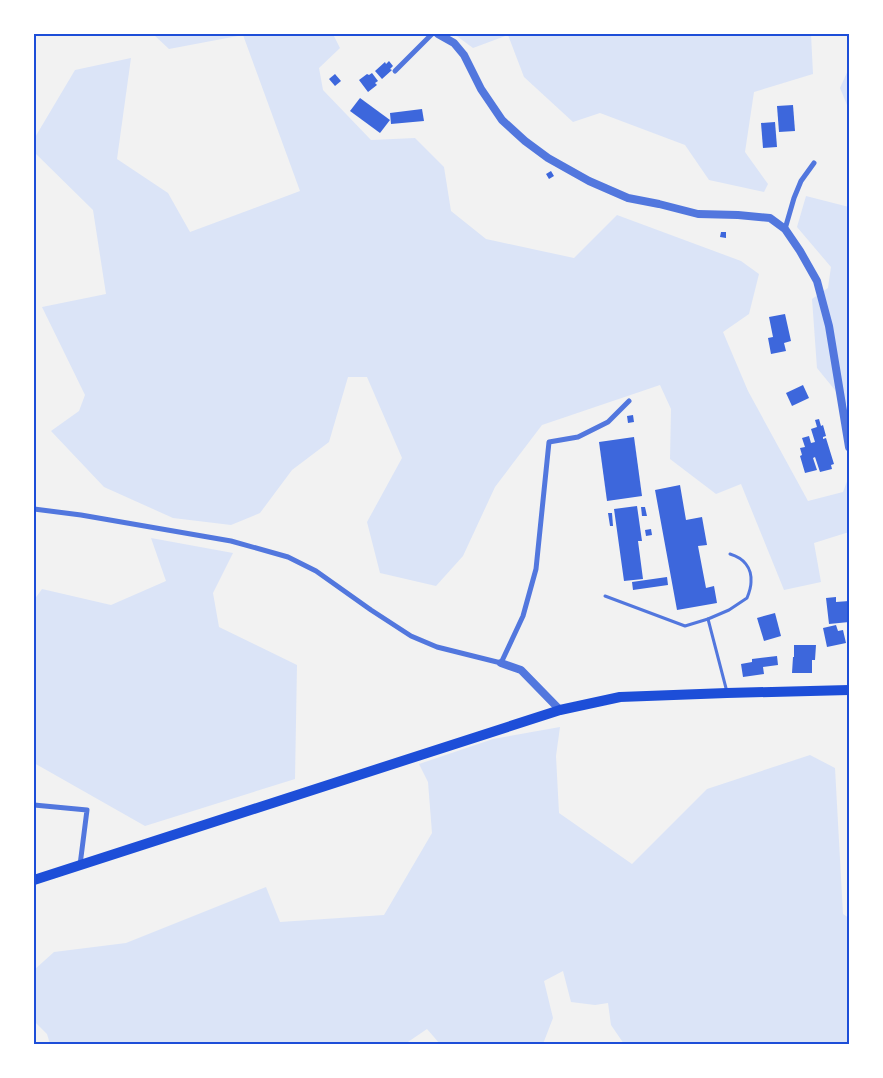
<svg xmlns="http://www.w3.org/2000/svg" width="883" height="1078" font-family="'Space Grotesk',sans-serif">
<rect width="100%" height="100%" fill="#f2f2f2"/>
<!-- green -->
<g fill="#dbe4f7">
<path d="M153,34H333L340,48L319,68L323,90L371,140L415,138L444,167L451,211L486,239L574,258L617,215L741,261L759,274L749,314L723,332L748,391L808,501L843,492L849,476V532L814,543L821,582L784,590L741,484L716,494L670,459L671,409L660,385L542,425L495,487L463,556L436,586L380,573L367,522L402,458L367,377H348L329,442L292,470L260,513L231,525L173,518L104,487L51,431L79,411L85,395L42,307L106,294L93,210L34,152V139L75,70L131,58L117,159L168,193L190,232L300,191L243,35L169,49Z"/>
<path d="M454,34H811L813,74L754,92L745,152L768,184L764,192L709,180L685,145L600,113L573,122L524,77L508,35L473,48Z"/>
<path d="M849,68V106L847,105L840,88Z"/>
<path d="M806,196L849,207V412L848,406L817,368L812,299L828,288L831,267L797,227Z"/>
<path d="M151,538L233,553L213,593L219,627L297,665L295,779L145,826L34,763V600L42,589L111,605L166,581Z"/>
<path d="M560,727L556,756L559,813L632,864L707,789L810,755L835,768L843,914L849,918V1044H624L611,1025L608,1003L595,1005L571,1002L563,971L544,981L553,1018L543,1044H440L427,1029L405,1044H50L47,1034L34,1021V970L54,952L126,943L266,887L280,922L384,915L432,833L428,782L419,764L493,739Z"/>
</g>
<!-- building -->
<g fill="#3d67dc">
<path d="M389,61L393,66L390,69L392,70L382,79L375,71L385,62L386,64Z"/>
<path d="M372,73L378,81L375,83L377,85L368,92L359,80L367,74L369,75Z"/>
<path d="M335,74L341,81L335,86L329,79Z"/>
<path d="M360,98L390,120L380,133L350,111Z"/>
<path d="M793,105L795,131L779,132L777,106Z"/>
<path d="M422,109L424,121L391,124L390,113Z"/>
<path d="M775,122L777,147L763,148L761,123Z"/>
<path d="M551,171L554,176L549,179L546,174Z"/>
<path d="M721,232H726V238L720,237Z"/>
<path d="M785,314L791,341L784,343L786,351L771,354L768,338L773,337L769,317Z"/>
<path d="M803,385L809,398L792,406L786,393Z"/>
<path d="M633,415L634,422L628,423L627,416Z"/>
<path d="M819,419L821,426L823,425L826,436L823,437V439L826,438L834,464L831,465L832,469L820,472L815,457L813,458L817,470L805,473L800,456L802,455L800,448L805,447L802,438L809,436L811,443L815,442L811,429L817,427L815,420Z"/>
<path d="M634,437L642,496L607,501L599,442Z"/>
<path d="M680,485L686,520L702,517L707,545L698,546L706,588L714,586L717,603L677,610L655,490Z"/>
<path d="M637,506L642,541H638L643,579L624,581L614,509Z"/>
<path d="M641,507H645L647,516H642Z"/>
<path d="M608,513H612L613,526H610Z"/>
<path d="M651,529L652,535L646,536L645,530Z"/>
<path d="M667,577L668,585L633,590L632,582Z"/>
<path d="M836,597V602L849,601V622L829,624L826,598Z"/>
<path d="M775,613L781,636L764,641L757,618Z"/>
<path d="M836,625L838,631L843,630L846,643L827,647L823,628Z"/>
<path d="M794,645H816L815,660H812V673H792L793,657H794Z"/>
<path d="M777,656L778,665L763,667L764,674L743,677L741,664L752,662V659Z"/>
</g>
<g fill="none" stroke-linecap="round" stroke-linejoin="round">
<!-- service -->
<g stroke="#5277de" stroke-width="3">
<path d="M605,596L685,626L708,619L727,692"/>
<path d="M708,619L729,610L747,598C749,593 751,587 751,582C752,567 743,558 730,554"/>
</g>
<!-- minor -->
<g stroke="#5277de" stroke-width="5">
<path d="M395,71L432,34"/>
<path d="M785,229L794,198L801,181L814,163"/>
<path d="M34,509L81,515L231,541L288,557L316,571L371,610L411,636L437,647L501,663L523,616L536,569L549,442L578,437L608,422L629,401"/>
<path d="M34,805L87,810L80,865"/>
</g>
<!-- tertiary -->
<g stroke="#5277de" stroke-width="8">
<path d="M438,34L454,43L464,55L481,89L502,120L525,141L548,158L589,181L628,198L659,204L698,214L738,215L770,218L785,229L800,251L817,281L829,326L849,447"/>
<path d="M501,663L521,670L560,710"/>
</g>
<!-- trunk -->
<path stroke="#1d4ed8" stroke-width="10" d="M34,880L560,710L620,697L727,693L849,690"/>
</g>
<!-- border -->
<rect width="883" height="1078" fill="none" stroke="#ffffff" stroke-width="70"/>
<rect x="35" y="35" width="813" height="1008" fill="none" stroke="#1d4ed8" stroke-width="2"/>
</svg>
